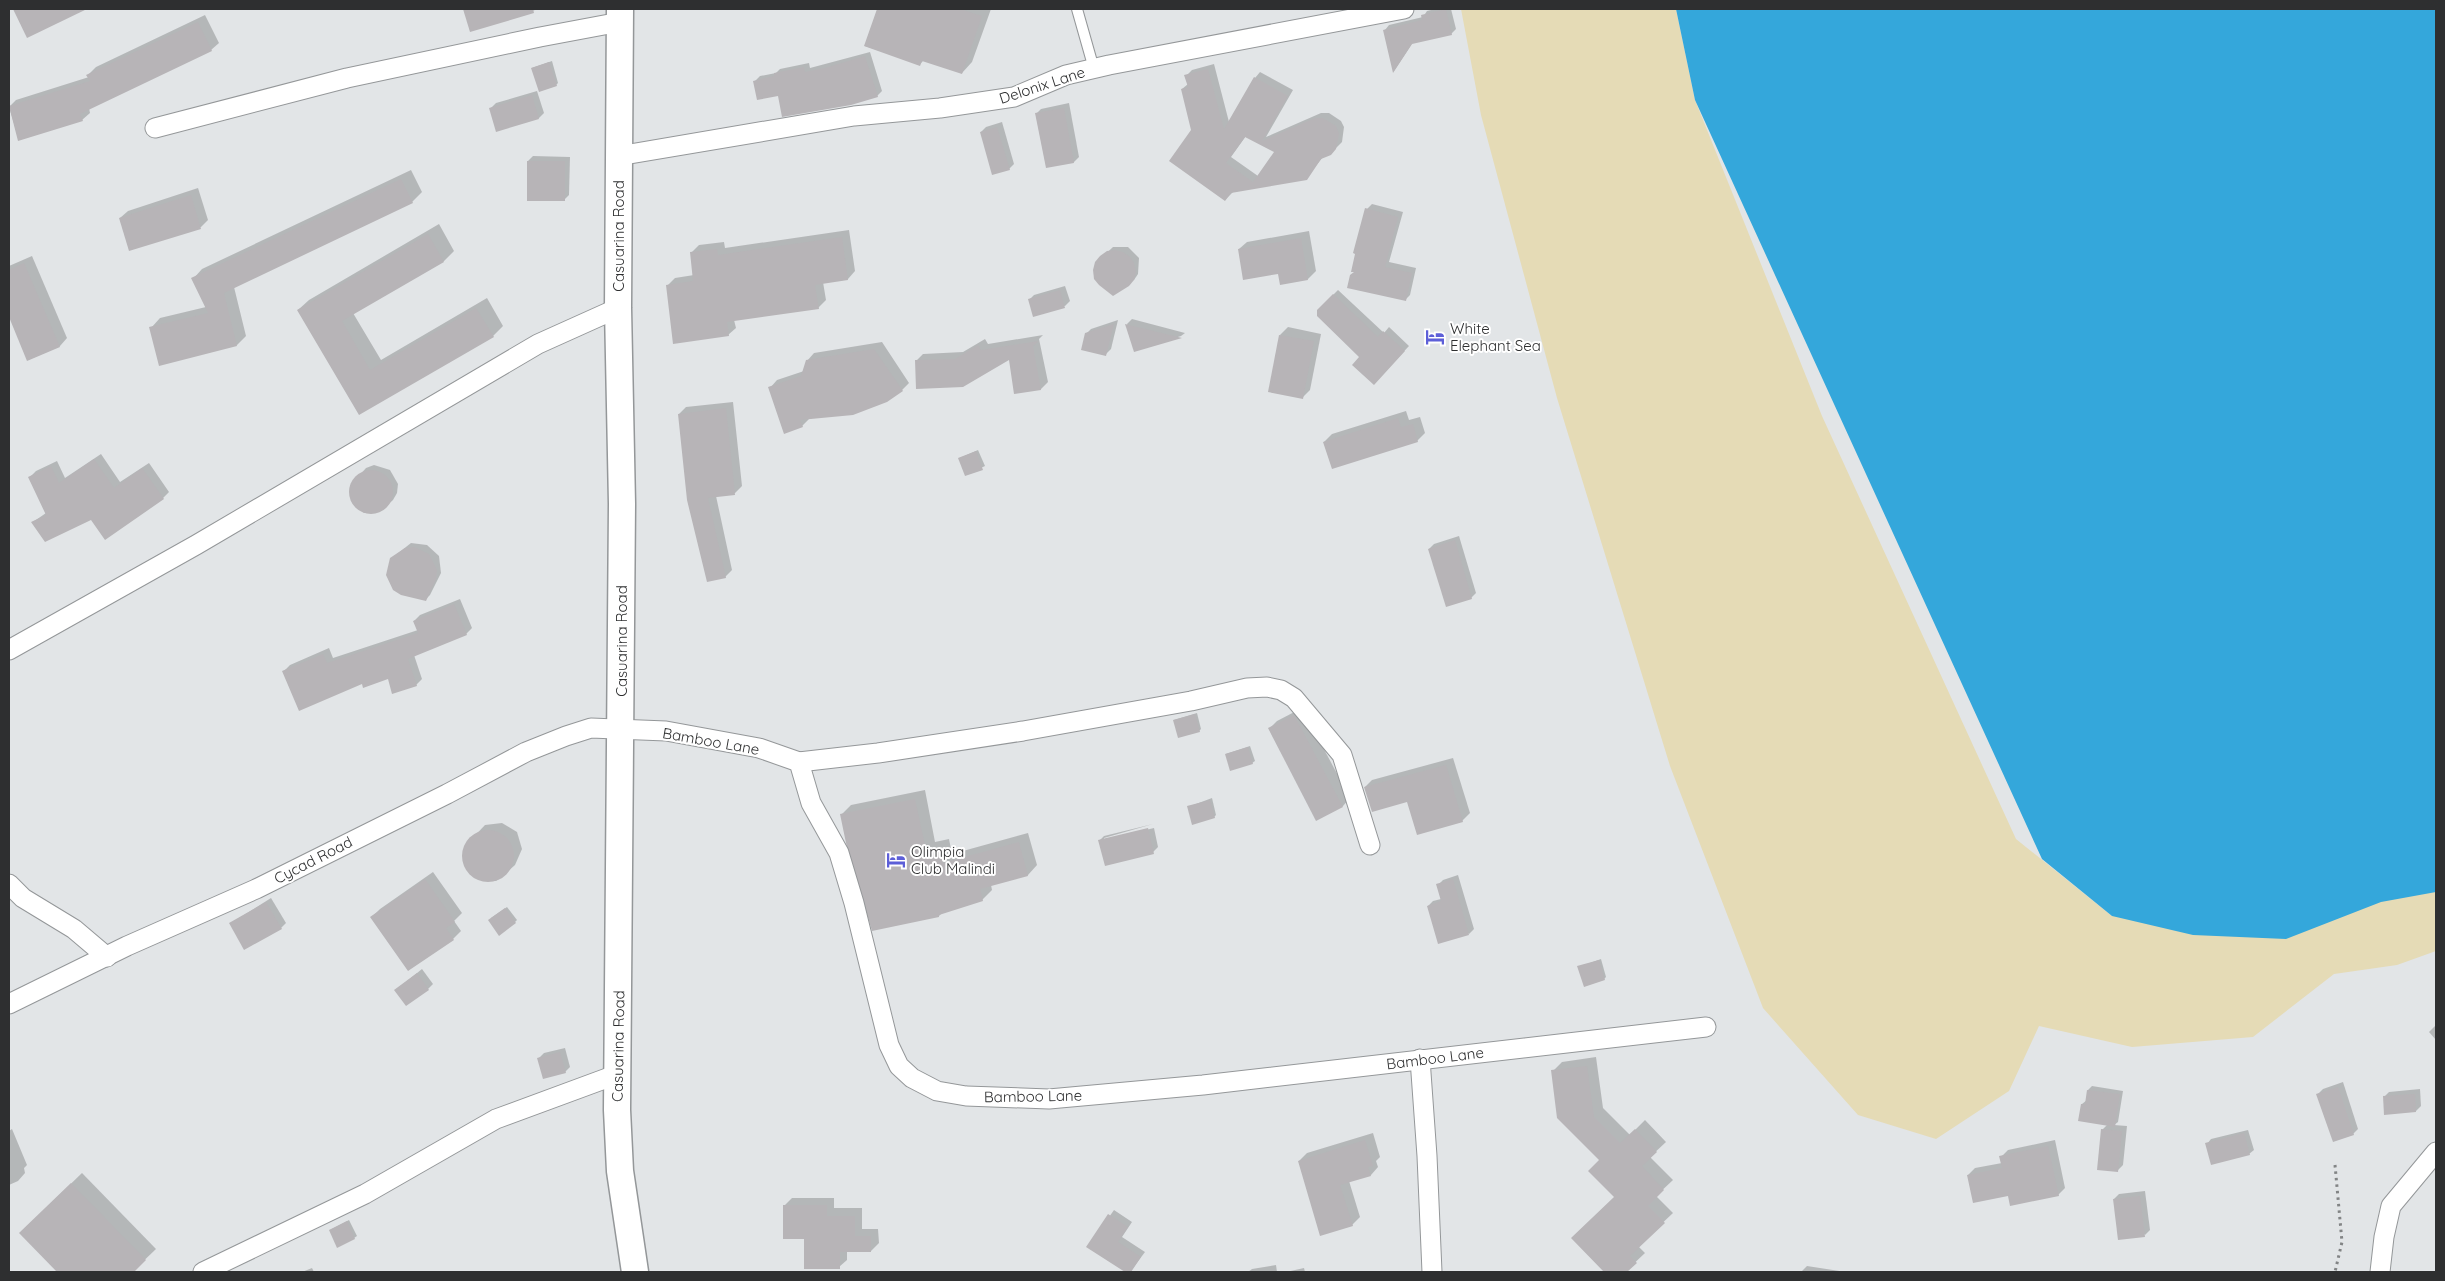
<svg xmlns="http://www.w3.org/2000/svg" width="2445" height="1281" font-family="Quicksand,sans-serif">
<rect width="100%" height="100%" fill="#e2e5e7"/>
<!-- sand -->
<path fill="#e5dbb6" d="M1461,9H1676L1695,100L1822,416L2016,839L2112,916L2436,857V951L2397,965L2334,974L2253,1037L2132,1047L2039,1026L2009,1091L1936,1139L1858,1115L1763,1008L1670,766L1557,398L1481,115Z"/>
<!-- water -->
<path fill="#34a7db" d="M1676,9H2436V892L2381,902L2286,939L2193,935L2112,916L2042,859L1695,100Z"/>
<!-- shadow -->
<g fill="#0003" fill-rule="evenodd">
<path d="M14,9H83L27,36Z"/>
<path d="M464,9H538L471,31Z"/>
<path d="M878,9H991L972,62L962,73L924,60L920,64L865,46Z"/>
<path d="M1435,9H1451L1456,29L1451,34L1413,42L1394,71L1385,30L1389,25L1423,17L1427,11Z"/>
<path d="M205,15L219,43L211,50L89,108L90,113L82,120L19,140L9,107L16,100L89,77L88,75L96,67Z"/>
<path d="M870,52L882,91L877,96L779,94L755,81L760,76L776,73L780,69L809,63L810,68Z"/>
<path d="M552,61L558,83L556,85L532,68Z"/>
<path d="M1214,64L1229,122L1255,78L1260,72L1293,90L1266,137L1321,113H1329L1341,121L1344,127L1342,142L1330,154L1323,157L1306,178L1233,192L1225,200L1193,130L1182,89L1188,84L1186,76L1192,70ZM1246,136L1276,152L1258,176L1231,157Z"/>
<path d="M537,91L544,113L539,118L497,130L491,108L496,103Z"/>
<path d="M1069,103L1079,157L1074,162L1047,167L1036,114L1041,109Z"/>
<path d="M1002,122L1014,164L1009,169L981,132L986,127Z"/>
<path d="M533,156L570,157L569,195L564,200L528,161Z"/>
<path d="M411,170L422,192L412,202L234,287L246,336L237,345L151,328L160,318L206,307L193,279L202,269Z"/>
<path d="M198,188L208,220L201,227L130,250L120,218L128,211Z"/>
<path d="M1372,204L1403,212L1389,262L1416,268L1410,295L1405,300L1358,270L1367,209Z"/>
<path d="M439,224L454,251L444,261L353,313L381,360L487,298L503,326L493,336L360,413L298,310L309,300Z"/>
<path d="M849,230L855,271L848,279L823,282L826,300L818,308L734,320L736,328L728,335L667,286L675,278L694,275L691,253L699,245L724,242L725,248Z"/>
<path d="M1309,231L1316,271L1308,279L1279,273L1239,249L1247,242Z"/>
<path d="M1113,247H1128L1139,258L1138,274L1134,280L1096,263Z"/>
<path d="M32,256L67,338L60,346L28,360L9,314V266Z"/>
<path d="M1065,286L1070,301L1065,306L1029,300L1034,295Z"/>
<path d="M1338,290L1384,333L1389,327L1409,346L1379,378L1318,310Z"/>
<path d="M1132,319L1185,333L1181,336L1135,351L1127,324Z"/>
<path d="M1118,320L1111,349L1106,354L1086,334L1091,329Z"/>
<path d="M1288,327L1321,334L1310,390L1302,398L1280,335Z"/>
<path d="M1043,335L1039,339L1048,382L1041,389L1015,393L1010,358L916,361L923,354L963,352L985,339L988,344Z"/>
<path d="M882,342L909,383L902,390L809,419L802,426L770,388L777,380L804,371L807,361L814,353Z"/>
<path d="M733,402L742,486L735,493L716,496L732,570L725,577L679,414L686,407Z"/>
<path d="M1406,411L1409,420L1420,417L1425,433L1417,441L1324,442L1332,434Z"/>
<path d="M978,450L985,466L966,475L960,458Z"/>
<path d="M101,454L120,482L149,463L169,492L163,498L92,518L33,522L46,513L30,477L36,471L57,461L65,478Z"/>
<path d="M374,465L390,470L398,484L397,493L393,500L381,511L364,513L352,502L350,486L366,468Z"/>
<path d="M1459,536L1476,593L1471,598L1429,549L1434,544Z"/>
<path d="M411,543L427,545L439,556L441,573L430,595L425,600L392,558Z"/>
<path d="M460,599L472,628L466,634L414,655L422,679L416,685L389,678L363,682L284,671L290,665L329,648L333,658L418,630L414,621L420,615Z"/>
<path d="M1302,708L1350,798L1343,806L1317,819L1269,729L1277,721Z"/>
<path d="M1197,713L1201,729L1199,731L1174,720Z"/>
<path d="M1250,746L1255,761L1252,763L1226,754Z"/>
<path d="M1453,758L1470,813L1462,821L1365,787L1372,780Z"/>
<path d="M925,790L935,842L949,839L952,854L1028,833L1037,865L1028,875L991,885L992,890L982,900L943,912L939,916L842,814L851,805Z"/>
<path d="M1212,798L1216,815L1214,817L1188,807Z"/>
<path d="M502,823L517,832L522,849L515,865L506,873L496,881L482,880L468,871L463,855L465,846L485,825Z"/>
<path d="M1153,824L1104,838V840L1154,828L1158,847L1153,852L1099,841L1104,836Z"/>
<path d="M433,872L462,913L454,921L461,931L453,939L372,917L380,909Z"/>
<path d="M1458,875L1474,929L1469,934L1428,906L1433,901L1441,899L1438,885L1443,880Z"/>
<path d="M271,898L286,923L281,928L231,923Z"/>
<path d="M507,907L517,920L515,922L491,918Z"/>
<path d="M1601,959L1606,977L1604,979L1579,967Z"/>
<path d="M422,969L433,984L428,989L396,990Z"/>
<path d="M2436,1025V1040L2429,1032Z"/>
<path d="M565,1048L570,1067L565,1072L539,1058L544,1053Z"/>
<path d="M1596,1057L1603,1108L1630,1135L1645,1120L1666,1142L1650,1157L1673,1180L1656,1196L1673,1213L1638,1246L1645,1253L1625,1272H1606L1573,1238L1615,1197L1600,1160L1553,1071L1562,1062Z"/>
<path d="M2343,1082L2358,1129L2353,1134L2318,1094L2323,1089Z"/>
<path d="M2092,1086L2123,1091L2118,1122L2114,1125L2127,1126L2123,1165L2118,1170L2102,1130L2108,1124L2082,1104L2087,1100L2088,1090Z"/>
<path d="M2420,1089L2421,1106L2416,1111L2384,1097L2389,1092Z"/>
<path d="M12,1129L27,1165L24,1168L25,1173L18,1181L9,1185V1131Z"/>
<path d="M2248,1130L2254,1150L2249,1154L2207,1144L2211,1139Z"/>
<path d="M1373,1133L1380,1157L1376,1161L1378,1167L1371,1175L1349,1181L1360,1217L1352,1225L1299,1161L1307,1153Z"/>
<path d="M2055,1140L2065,1188L2058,1195H2009L1968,1175L1975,1168L2002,1163L2001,1157L2008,1150Z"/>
<path d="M82,1173L156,1249L132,1272H59L20,1233Z"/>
<path d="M2145,1191L2150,1230L2145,1235L2114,1199L2119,1194Z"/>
<path d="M792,1198H834V1208H862V1229H878L879,1243L871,1251H847V1260L839,1267L806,1238L784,1206Z"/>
<path d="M1114,1210L1132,1222L1122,1237L1145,1252L1130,1272L1088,1247Z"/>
<path d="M349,1220L357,1236L354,1238L330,1230Z"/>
<path d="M1276,1265L1277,1272H1248L1252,1269Z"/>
<path d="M1807,1266L1846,1272H1801Z"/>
<path d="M312,1268L314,1272H302Z"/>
<path d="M1304,1268L1305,1272H1286Z"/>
</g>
<!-- building -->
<g fill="#b7b4b7" fill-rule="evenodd">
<path d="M13,9H87L27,38Z"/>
<path d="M463,9H533L534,13L470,32Z"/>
<path d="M877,9H960L982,16L962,74L922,61L920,66L864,46Z"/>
<path d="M1446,9L1452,35L1412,44L1393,73L1383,30L1422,20L1421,15Z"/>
<path d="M198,22L212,51L80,114L83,121L18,141L9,106L90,81L86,75Z"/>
<path d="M865,56L878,97L851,105L782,117L778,96L757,100L753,81L774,76V73L804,67L805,72L825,68Z"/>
<path d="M549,62L557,86L539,92L531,68Z"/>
<path d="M1208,69L1224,129L1254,77L1288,96L1262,141L1315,118H1323L1336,126L1339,134L1336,149L1331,155L1321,159L1307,180L1231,193L1225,201L1169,161L1191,130L1181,89L1188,87L1184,75ZM1245,137L1274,152L1253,182L1226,163Z"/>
<path d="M532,95L539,119L496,132L489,108Z"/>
<path d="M1064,108L1074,163L1046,168L1035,113Z"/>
<path d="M997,127L1010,170L992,175L980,132Z"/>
<rect x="527" y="161" width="38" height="40"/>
<path d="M401,179L413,203L224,293L237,346L159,366L149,327L208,313L191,278Z"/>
<path d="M191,195L201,229L129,251L119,218Z"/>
<path d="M1365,208L1398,217L1385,267L1412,273L1406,301L1347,288L1350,275L1354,272H1351L1355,254L1353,253Z"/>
<path d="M428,234L444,262L342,321L370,370L476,308L494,337L359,415L297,310Z"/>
<path d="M842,237L848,280L815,285L819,309L727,322L729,336L673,344L666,285L693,281L690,252L717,249L718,255Z"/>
<path d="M1301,238L1308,280L1280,285L1278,274L1243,280L1238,249Z"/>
<path d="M1115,250L1123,252L1130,257L1134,263L1136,272L1134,280L1129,286L1113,296L1099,285L1094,279L1093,270L1095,262L1100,256L1107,251Z"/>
<path d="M24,263L60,347L27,361L9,317V270Z"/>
<path d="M1060,290L1065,308L1033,317L1028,299Z"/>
<path d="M1333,294L1378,337L1383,331L1405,351L1374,385L1352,365L1359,357L1317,316V310Z"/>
<path d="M1114,324L1106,356L1081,350L1085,333Z"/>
<path d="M1125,324L1182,338L1134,352Z"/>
<path d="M1279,335L1314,341L1303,399L1268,392Z"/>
<path d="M1039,341L1033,346L1041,390L1014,394L1009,360L963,387L916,389L915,360L955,359L978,345L981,350Z"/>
<path d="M874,349L903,391L887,402L853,415L800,420L803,427L784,434L768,387L801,376L806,360Z"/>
<path d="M726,408L735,495L708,498L726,578L707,582L687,500L678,414Z"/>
<path d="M1398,418L1401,427L1413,424L1418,442L1332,469L1323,442Z"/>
<path d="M976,451L983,470L965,476L958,458Z"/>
<path d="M94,459L114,488L142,468L164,499L105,540L91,520L45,542L31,522L46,515L28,477L51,466L59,483Z"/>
<circle cx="371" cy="492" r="22"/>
<path d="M1455,540L1472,599L1446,607L1428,549Z"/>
<path d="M414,547L429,554L437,570L436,579L426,601L401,595L393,590L386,575L390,558L405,548Z"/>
<path d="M454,604L467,635L408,659L417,686L392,694L388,679L363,688L362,684L299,711L282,671L323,654L327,663L418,633L413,621Z"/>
<path d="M1195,714L1200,732L1178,738L1173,720Z"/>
<path d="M1294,715L1343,807L1316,821L1268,728Z"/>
<path d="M1248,747L1253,764L1230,771L1225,754Z"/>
<path d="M1446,765L1463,822L1417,835L1407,802L1372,812L1364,787Z"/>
<path d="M915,799L926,850L940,848L943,863L1019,842L1028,876L980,889L983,901L939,915V917L872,931L846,843L840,814Z"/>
<path d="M1210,800L1215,818L1192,825L1187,806Z"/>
<path d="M1148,828L1154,854L1105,866L1098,840Z"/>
<circle cx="488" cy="856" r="26"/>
<path d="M425,879L455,922L446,928L454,940L408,971L370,917Z"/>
<path d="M1453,879L1469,935L1438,944L1427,906L1441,901L1436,884Z"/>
<path d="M266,902L282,929L244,950L229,923Z"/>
<path d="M505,908L516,923L499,936L488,920Z"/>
<path d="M1599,960L1605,980L1584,987L1577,966Z"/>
<path d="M417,973L429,990L406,1006L394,990Z"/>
<path d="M560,1052L566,1073L543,1079L537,1058Z"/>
<path d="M1587,1066L1594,1117L1620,1143L1635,1129L1657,1152L1642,1166L1664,1190L1648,1206L1665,1223L1630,1256L1637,1263L1627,1272H1604L1571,1238L1614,1197L1588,1171L1599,1160L1557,1118L1551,1070Z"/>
<path d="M2338,1087L2354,1135L2333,1142L2316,1094Z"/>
<path d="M2087,1090L2120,1094L2115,1127L2078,1121L2081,1104H2085Z"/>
<path d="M2415,1094L2416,1112L2384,1115L2383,1096Z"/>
<path d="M2101,1129L2122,1131L2118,1172L2097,1170Z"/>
<path d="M2244,1133L2250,1155L2211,1165L2205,1143Z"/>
<path d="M1365,1140L1373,1166L1368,1167L1371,1176L1340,1185L1353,1226L1320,1236L1298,1161Z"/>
<path d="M2048,1146L2059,1196L2010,1206L2008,1196L1973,1203L1967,1175L2002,1168L1999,1156Z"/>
<path d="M71,1183L146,1260L134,1272H57L19,1233Z"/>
<path d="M2140,1196L2145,1237L2118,1240L2113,1199Z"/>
<path d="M783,1205H827V1216H855V1236H871V1252H840V1269H804V1239H783Z"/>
<path d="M1108,1214L1128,1227L1118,1242L1141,1257L1131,1272H1125L1086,1247Z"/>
<path d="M347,1221L355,1239L337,1248L329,1230Z"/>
</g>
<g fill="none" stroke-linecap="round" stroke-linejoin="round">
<!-- lane casing -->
<g stroke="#949799" stroke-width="12">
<path id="lane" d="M1077,9L1094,69"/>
</g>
<!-- street casing -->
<g stroke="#949799" stroke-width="21">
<g id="street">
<path d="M155,128L347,78L540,37L620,22"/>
<path d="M618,156L854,116L940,108L1014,97L1066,75L1109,65L1404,9"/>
<path d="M9,650L196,545L538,344L618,308"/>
<path d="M799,762L878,753L1023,731L1191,701L1247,688L1267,687L1281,690L1294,698L1342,755L1370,845"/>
<path d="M9,884L23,898L74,929L107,957"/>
<path d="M9,1004L127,946L256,889L447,794L526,752L566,736L591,728L666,731L759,748L799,762L811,803L839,853L854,903L889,1045L899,1066L912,1078L937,1091L966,1096L1049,1099L1203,1085L1706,1027"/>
<path d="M1420,1059L1427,1156L1432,1272"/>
<path d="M203,1272L365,1194L496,1119L618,1074"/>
<path d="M2380,1272L2384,1237L2391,1206L2436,1152"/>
</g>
</g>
<!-- secondary casing -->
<g stroke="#949799" stroke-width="29">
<path id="secondary" d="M620,9L618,308L622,504L617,1110L620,1171L635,1272"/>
</g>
<!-- path -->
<path stroke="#828485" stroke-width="3" stroke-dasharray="2.5 4" stroke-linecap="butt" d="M2335,1165L2342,1242L2335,1272"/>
<!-- lane -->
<use href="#lane" stroke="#fff" stroke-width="10"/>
<!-- street -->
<use href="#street" stroke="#fff" stroke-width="19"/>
<!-- secondary -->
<use href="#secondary" stroke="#fff" stroke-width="26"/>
</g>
<!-- icons -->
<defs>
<g id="hotel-bare" transform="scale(1.5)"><path d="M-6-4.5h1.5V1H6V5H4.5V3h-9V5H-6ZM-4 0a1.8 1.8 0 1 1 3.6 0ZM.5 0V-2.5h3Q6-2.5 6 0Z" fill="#5d5fd8" stroke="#fff" stroke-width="2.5" paint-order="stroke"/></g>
</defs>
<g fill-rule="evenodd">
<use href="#hotel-bare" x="1435" y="337"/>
<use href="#hotel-bare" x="896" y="860"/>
</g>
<g text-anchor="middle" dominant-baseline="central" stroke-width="4" stroke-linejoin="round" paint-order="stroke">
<!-- street labels -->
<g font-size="15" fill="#2e2f30" stroke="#fff">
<text transform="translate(1042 85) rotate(-18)">Delonix Lane</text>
<text transform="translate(618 236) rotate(-90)">Casuarina Road</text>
<text transform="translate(621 641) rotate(-90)">Casuarina Road</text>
<text transform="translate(711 741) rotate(10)">Bamboo Lane</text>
<text transform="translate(313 860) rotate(-27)">Cycad Road</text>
<text transform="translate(618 1046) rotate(-89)">Casuarina Road</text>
<text transform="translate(1435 1058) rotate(-7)">Bamboo Lane</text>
<text transform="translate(1033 1096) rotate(-1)">Bamboo Lane</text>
</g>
<!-- poi labels -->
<g font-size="15" fill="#2e2f30" stroke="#fff" text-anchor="start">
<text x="1450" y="328">White<tspan x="1450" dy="17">Elephant Sea</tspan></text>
<text x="911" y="851">Olimpia<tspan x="911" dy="17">Club Malindi</tspan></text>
</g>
</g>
<!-- border -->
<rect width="2445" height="1281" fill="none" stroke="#2e2f30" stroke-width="20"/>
</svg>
